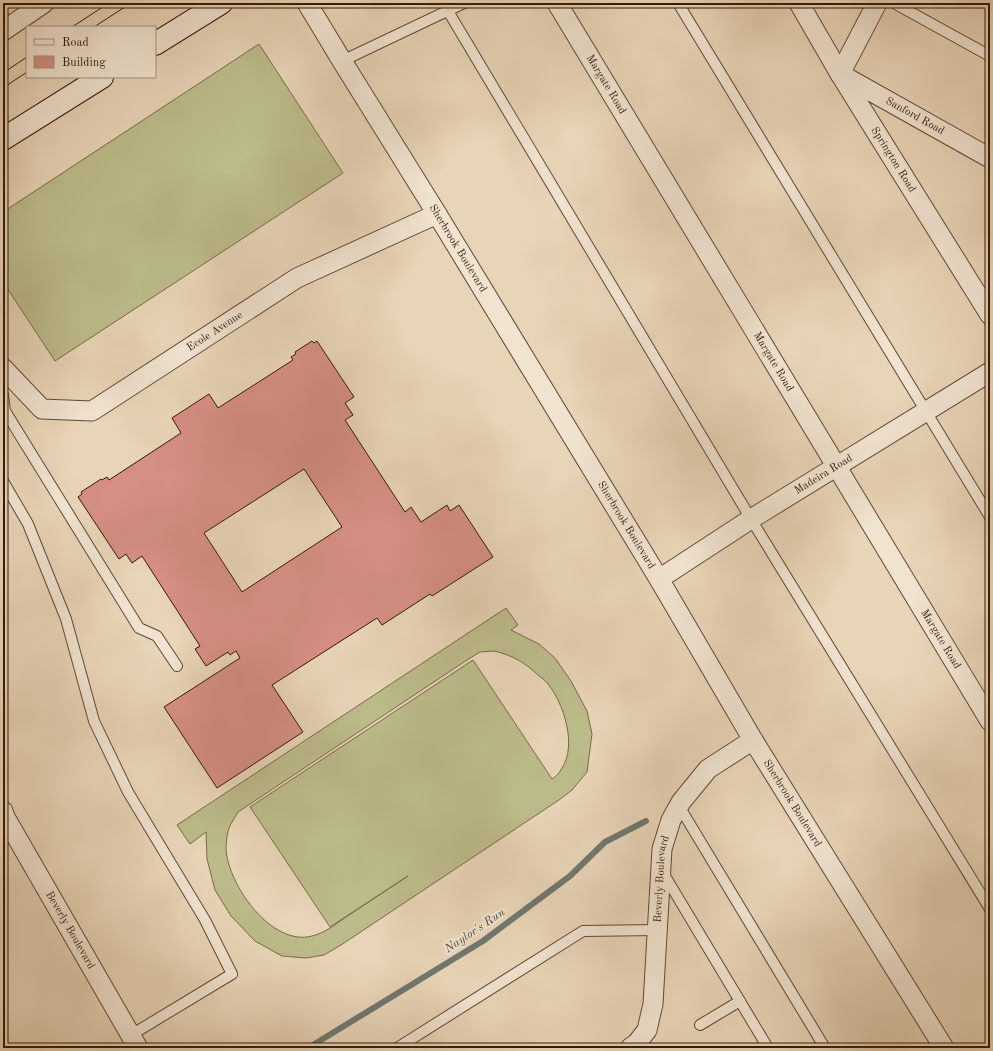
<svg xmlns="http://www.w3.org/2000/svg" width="993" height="1051" font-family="'Old Standard TT',serif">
<rect width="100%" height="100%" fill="#e8d4b7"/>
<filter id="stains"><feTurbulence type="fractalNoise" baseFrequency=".005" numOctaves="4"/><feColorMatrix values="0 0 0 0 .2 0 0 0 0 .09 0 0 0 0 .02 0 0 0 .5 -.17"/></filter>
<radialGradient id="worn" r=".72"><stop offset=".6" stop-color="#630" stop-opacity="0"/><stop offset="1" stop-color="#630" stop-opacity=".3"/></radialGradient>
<!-- grass -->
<g fill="#bcbb8a" stroke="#786a49" fill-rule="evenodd">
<path d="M259,44L343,173L55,361L3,282V212Z"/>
<path d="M506,608L518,625L511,630L539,644L555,658L571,681L587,711L592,734L587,772L572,790L559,800L341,945L324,955L306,958L282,956L255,941L231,916L215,890L207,859L206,832L190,844L177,825ZM494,651C512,655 526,663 539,676C542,678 546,681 548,684C564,704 577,745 562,768C559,773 557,776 552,779L473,660L250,807L330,927L408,876C388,889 369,902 349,915C338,922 326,933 312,936C272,947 228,885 226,849C226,845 227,833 229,828C231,823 235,817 238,812L467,660L480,652Z"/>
</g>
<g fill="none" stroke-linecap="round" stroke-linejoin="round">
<!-- stream -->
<path stroke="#707870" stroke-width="6" d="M308,1048L483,941L570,876L605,842L646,821"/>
</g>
<!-- building -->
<path fill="#d68f84" stroke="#351908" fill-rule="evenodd" d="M312,341L314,343L317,341L354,397L345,403L353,415L345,420L405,512L411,507L421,522L447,505L450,511L459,505L493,557L432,596L430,594L382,625L377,618L272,685L303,732L217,788L164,707L240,658L236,651L230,655L228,652L206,666L195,649L200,646L142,556L132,563L126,554L119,559L78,497L82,494L81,492L101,479L102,480L107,477L109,480L181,433L172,418L209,394L218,408L293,360L291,357L296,354L295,352ZM304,469L342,527L242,592L204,533Z"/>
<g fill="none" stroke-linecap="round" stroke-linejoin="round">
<!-- service casing -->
<g stroke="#624834" stroke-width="12">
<g id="service">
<path d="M678,3L990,517"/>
<path d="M894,3L990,56"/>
<path d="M448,11L751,519L990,909"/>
<path d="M342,61L464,3"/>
<path d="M3,395L5,411L139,628L157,636L177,666"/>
<path d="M3,481L28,524L66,619L94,721L128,792L205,920L232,974L131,1035"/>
<path d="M679,806L825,1048"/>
<path d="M662,871L768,1048"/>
<path d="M700,1025L740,1001"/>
<path d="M397,1048L583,931L657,930"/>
</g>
</g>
<!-- minor casing -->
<g stroke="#624834" stroke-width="21">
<g id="minor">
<path id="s1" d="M307,3L342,61L437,214L659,579L753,740L944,1048"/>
<path id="s2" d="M557,3L990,721"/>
<path id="s3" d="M799,3L840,74L990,315"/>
<path id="s4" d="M877,3L840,74L990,158"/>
<path d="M3,31L44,3"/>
<path id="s5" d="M3,368L42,409L92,411L297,278L437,214"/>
<path id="s6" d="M659,579L751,519L990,372"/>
<path id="s7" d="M3,811L5,817L138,1048"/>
<path id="s8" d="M630,1048L637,1043L647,1030L653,1004L662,849L671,820L681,802L708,769L753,740"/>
</g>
</g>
<!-- secondary casing -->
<g stroke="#351908" stroke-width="24">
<g id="secondary">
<path d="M155,44L221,3"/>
<path d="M3,139L102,77"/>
</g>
</g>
<!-- service -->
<use href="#service" stroke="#f0e3d0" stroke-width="10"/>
<!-- minor -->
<use href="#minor" stroke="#f0e3d0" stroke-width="19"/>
<!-- secondary -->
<use href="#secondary" stroke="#f0e3d0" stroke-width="22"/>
<!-- tram -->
<g stroke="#351908" stroke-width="1">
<path d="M72,27L109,3"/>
<path d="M94,27L131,3"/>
<path d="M3,73L27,57"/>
<path d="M3,88L27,72"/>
</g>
</g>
<g text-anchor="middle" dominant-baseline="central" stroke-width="4" stroke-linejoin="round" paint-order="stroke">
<!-- street labels -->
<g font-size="11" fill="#351908" stroke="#f0e3d0">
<text stroke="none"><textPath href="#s2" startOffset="95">Margate Road</textPath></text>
<text stroke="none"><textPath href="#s4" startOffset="166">Sanford Road</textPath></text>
<text stroke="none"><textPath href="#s3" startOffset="183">Springton Road</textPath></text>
<text stroke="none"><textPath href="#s1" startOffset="288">Sherbrook Boulevard</textPath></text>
<text stroke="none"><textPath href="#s5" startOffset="253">Ecole Avenue</textPath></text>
<text stroke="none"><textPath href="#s2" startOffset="419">Margate Road</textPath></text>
<text stroke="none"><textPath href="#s6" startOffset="195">Madeira Road</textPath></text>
<text stroke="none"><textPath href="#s1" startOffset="612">Sherbrook Boulevard</textPath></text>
<text stroke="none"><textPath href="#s2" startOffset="743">Margate Road</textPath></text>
<text stroke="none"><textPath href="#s1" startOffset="936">Sherbrook Boulevard</textPath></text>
<text stroke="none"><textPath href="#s8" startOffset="177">Beverly Boulevard</textPath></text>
<text stroke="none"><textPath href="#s7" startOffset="137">Beverly Boulevard</textPath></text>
</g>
<!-- water labels -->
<g font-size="12" font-style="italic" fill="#53483c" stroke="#f0e3d0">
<text transform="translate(475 931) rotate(-34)">Naylor's Run</text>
</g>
</g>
<!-- margin -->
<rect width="993" height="1051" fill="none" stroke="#e8d4b7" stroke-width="16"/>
<rect x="4" y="4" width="985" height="1043" fill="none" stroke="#351908" stroke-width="2"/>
<rect x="8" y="8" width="977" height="1035" fill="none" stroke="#351908"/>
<!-- legend -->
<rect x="26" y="26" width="130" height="52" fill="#f0e3d0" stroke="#a59280"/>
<rect x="34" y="39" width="20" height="6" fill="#f0e3d0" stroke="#a59280"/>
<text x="62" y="46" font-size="12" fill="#351908">Road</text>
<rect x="34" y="56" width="20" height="12" fill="#d68f84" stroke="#a59280"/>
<text x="62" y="66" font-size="12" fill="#351908">Building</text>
<rect width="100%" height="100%" filter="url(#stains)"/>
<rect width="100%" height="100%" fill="url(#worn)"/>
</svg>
